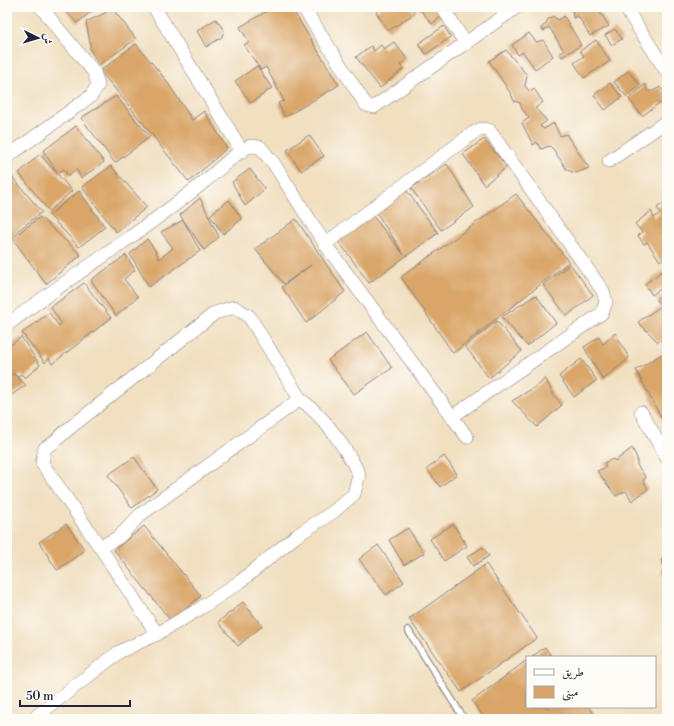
<svg xmlns="http://www.w3.org/2000/svg" width="674" height="726" font-family="'Libre Bodoni',Amiri,serif">
<rect width="100%" height="100%" fill="#fdfcf7"/>
<filter id="ink" filterUnits="userSpaceOnUse"><feTurbulence type="fractalNoise" baseFrequency=".025" numOctaves="2"/><feDisplacementMap in="SourceGraphic" scale="8" xChannelSelector="R" yChannelSelector="G"/><feConvolveMatrix kernelMatrix="1 2 1 2 8 2 1 2 1" color-interpolation-filters="sRGB"/></filter>
<filter id="wash" filterUnits="userSpaceOnUse"><feTurbulence type="fractalNoise" baseFrequency=".012" numOctaves="4" result="noise"/><feDisplacementMap in="SourceGraphic" scale="16" xChannelSelector="R" yChannelSelector="G"/><feGaussianBlur stdDeviation="0.9" result="paint"/><feColorMatrix in="noise" values="0 0 0 0 0 0 0 0 0 0 0 0 0 0 0 0 0 1.4 0 .05"/><feComposite in="paint" operator="in"/></filter>
<g filter="url(#wash)">
<rect width="100%" height="100%" fill="#f1dfc0"/>
<g id="blocks">
<!-- building -->
<g fill="#d9a567">
<path d="M62,7H97L77,23Z"/>
<path d="M274,7H291L339,85L285,117L278,103L284,101L266,67L261,70L244,45L249,42L240,27Z"/>
<path d="M380,7H411L415,13L388,31L376,12L381,8Z"/>
<path d="M418,7H437L443,15L432,24Z"/>
<path d="M572,7H593L594,9L597,8L609,26L590,36L578,16L573,18Z"/>
<path d="M113,9L136,39L99,65L90,49V42L86,22Z"/>
<path d="M553,16L558,20L564,16L581,45L562,57L559,53L564,51L549,27L543,31L541,28L547,23V20Z"/>
<path d="M216,19L224,30L222,37L206,47L197,31Z"/>
<path d="M444,26L451,37L426,54L418,44Z"/>
<path d="M615,29L622,39L612,45L605,35Z"/>
<path d="M529,33L536,42L543,40L553,56L535,69L523,52L518,55L512,45Z"/>
<path d="M596,40L610,61L584,78L574,63L584,56L580,51Z"/>
<path d="M394,42L407,59L400,65L403,69L380,88L356,57L371,46L374,51L381,45L384,49Z"/>
<path d="M136,44L166,80L192,120L204,111L227,148L189,182L130,107L100,71Z"/>
<path d="M506,50L527,75L525,86L530,92L534,89L543,102L535,108L547,121L540,126L544,129L554,123L560,136L566,134L589,168L576,173L567,170L553,149L550,146L541,149L537,142L533,145L522,123L529,118L522,109L520,103L514,101L511,94L489,61Z"/>
<path d="M257,66L272,88L251,103L235,81Z"/>
<path d="M628,71L640,85L627,97L614,82Z"/>
<path d="M610,83L622,97L605,110L594,95Z"/>
<path d="M645,84L648,91H653L660,87L667,95V103L664,104H658L642,116L629,99Z"/>
<path d="M116,96L150,137L115,163L81,118Z"/>
<path d="M76,126L104,162L81,178L76,169L68,176L64,169L58,173L43,151Z"/>
<path d="M309,135L324,156L301,171L287,150Z"/>
<path d="M484,139L507,167L484,185L463,154Z"/>
<path d="M40,154L72,191L49,211L19,173Z"/>
<path d="M447,164L474,207L441,230L411,188Z"/>
<path d="M111,166L147,207L116,232L82,187Z"/>
<path d="M250,169L265,189L245,206L232,182Z"/>
<path d="M8,172L42,212L7,239V173Z"/>
<path d="M79,191L105,227L79,247L49,215Z"/>
<path d="M407,191L438,233L369,283L337,239L372,215L404,255L376,212Z"/>
<path d="M516,194L569,262L453,353L401,277Z"/>
<path d="M200,198L219,237L204,250L180,215Z"/>
<path d="M229,200L242,219L223,234L210,215Z"/>
<path d="M667,200V255L660,261L647,242L644,244L638,236L642,232L635,224L651,211L654,218L660,213L657,208Z"/>
<path d="M40,217L81,255L46,284L12,238Z"/>
<path d="M296,219L345,292L306,323L282,287L311,265L284,284L255,249Z"/>
<path d="M183,220L200,251L149,287L130,254L147,239L155,250L159,259L173,248L161,232Z"/>
<path d="M126,255L135,270L124,279L138,297L116,316L91,280Z"/>
<path d="M570,264L593,295L567,316L543,285Z"/>
<path d="M662,271L667,277V284L652,295L645,284Z"/>
<path d="M84,283L111,318L52,364L49,358L45,363L22,333L49,313L59,326L61,323L51,307Z"/>
<path d="M667,292V336L658,342L638,322L661,306L656,299Z"/>
<path d="M536,295L556,323L527,346L502,317Z"/>
<path d="M497,321L522,351L489,378L465,346Z"/>
<path d="M367,332L392,368L354,394L328,360Z"/>
<path d="M615,333L629,358L603,380L584,347L599,337L603,344Z"/>
<path d="M21,337L40,365L25,378L21,374L17,377L26,385L7,398V377L13,374L17,377L7,365V348Z"/>
<path d="M667,351V426L666,427L636,370Z"/>
<path d="M581,359L597,380L574,397L559,376Z"/>
<path d="M545,378L554,395L562,405L537,427L512,401L540,384Z"/>
<path d="M632,448L637,458V465L646,478L643,480L648,489L632,501L626,491L616,496L597,471L606,467L604,463L613,459L615,461Z"/>
<path d="M444,456L457,474L440,487L427,469Z"/>
<path d="M134,457L157,489L132,508L108,475Z"/>
<path d="M66,524L85,550L57,570L39,542Z"/>
<path d="M453,524L467,546L444,561L430,539Z"/>
<path d="M144,526L201,596L171,621L114,550Z"/>
<path d="M408,528L424,553L404,565L389,540Z"/>
<path d="M378,545L404,582L386,595L359,559Z"/>
<path d="M483,547L489,556L473,566L467,557Z"/>
<path d="M667,556V580L662,572L665,569L661,560Z"/>
<path d="M486,564L537,638L461,692L409,619Z"/>
<path d="M243,602L262,626L238,646L218,622Z"/>
<path d="M545,647L552,657H532Z"/>
<path d="M527,660V707H589L598,719H485L472,701Z"/>
</g>
</g>
</g>
<g filter="url(#ink)">
<use href="#blocks" fill-opacity="0" stroke="#8a807e" stroke-width="1"/>
<g fill="none" stroke-linecap="round" stroke-linejoin="round">
<!-- service casing -->
<g stroke="#8a807e" stroke-width="8">
<path id="service" d="M408,630L464,719"/>
</g>
<!-- minor casing -->
<g stroke="#8a807e" stroke-width="14">
<g id="minor">
<path d="M154,7L242,151"/>
<path d="M303,7L366,105L374,107L517,7"/>
<path d="M442,7L466,44"/>
<path d="M625,7L667,72"/>
<path d="M7,157L91,96L98,85L94,72L59,30L41,7"/>
<path d="M609,161L667,121"/>
<path d="M325,244L473,133L481,129L489,130L603,291L606,302L602,313L453,416"/>
<path d="M7,325C72,275 142,233 205,181C214,174 241,148 251,146C253,146 257,147 260,147L274,164L325,244L467,437"/>
<path d="M641,412L667,458"/>
<path d="M100,547L157,634"/>
<path d="M33,719L119,652L157,634L201,608L241,581L296,536L333,512L354,494L359,474C344,445 326,418 300,399L249,316L234,307L215,313L66,431L53,443L45,448L42,463L100,547L119,537L140,515L300,399"/>
</g>
</g>
<!-- service -->
<use href="#service" stroke="#fff" stroke-width="6"/>
<!-- minor -->
<use href="#minor" stroke="#fff" stroke-width="13"/>
</g>
</g>
<!-- margin -->
<rect width="674" height="726" fill="none" stroke="#fdfcf7" stroke-width="24"/>
<!-- legend -->
<rect x="526" y="656" width="130" height="52" fill="#fdfcf7" stroke="#a5a5ac"/>
<rect x="534" y="669" width="20" height="6" fill="#ffffff" stroke="#a5a5ac"/>
<text x="562" y="676" font-size="12" fill="#22223b">طريق</text>
<rect x="534" y="686" width="20" height="12" fill="#d9a567" stroke="#a5a5ac"/>
<text x="562" y="696" font-size="12" fill="#22223b">مبنى</text>
<!-- north arrow -->
<g transform="translate(38 38) rotate(95)" stroke="#fdfcf7" stroke-width="3" paint-order="stroke">
<path d="M0-3L7 15L0 10L-7 15Z" fill="#22223b"/>
<text y="-6" font-size="11" font-weight="bold" text-anchor="middle" fill="#22223b">ش</text>
</g>
<!-- scale -->
<path d="M20 700v6h110v-6" fill="none" stroke="#22223b" stroke-width="2"/>
<text x="26" y="700" font-size="12" fill="#22223b" stroke="#fdfcf7" stroke-width="3" paint-order="stroke">50 m</text>
</svg>
